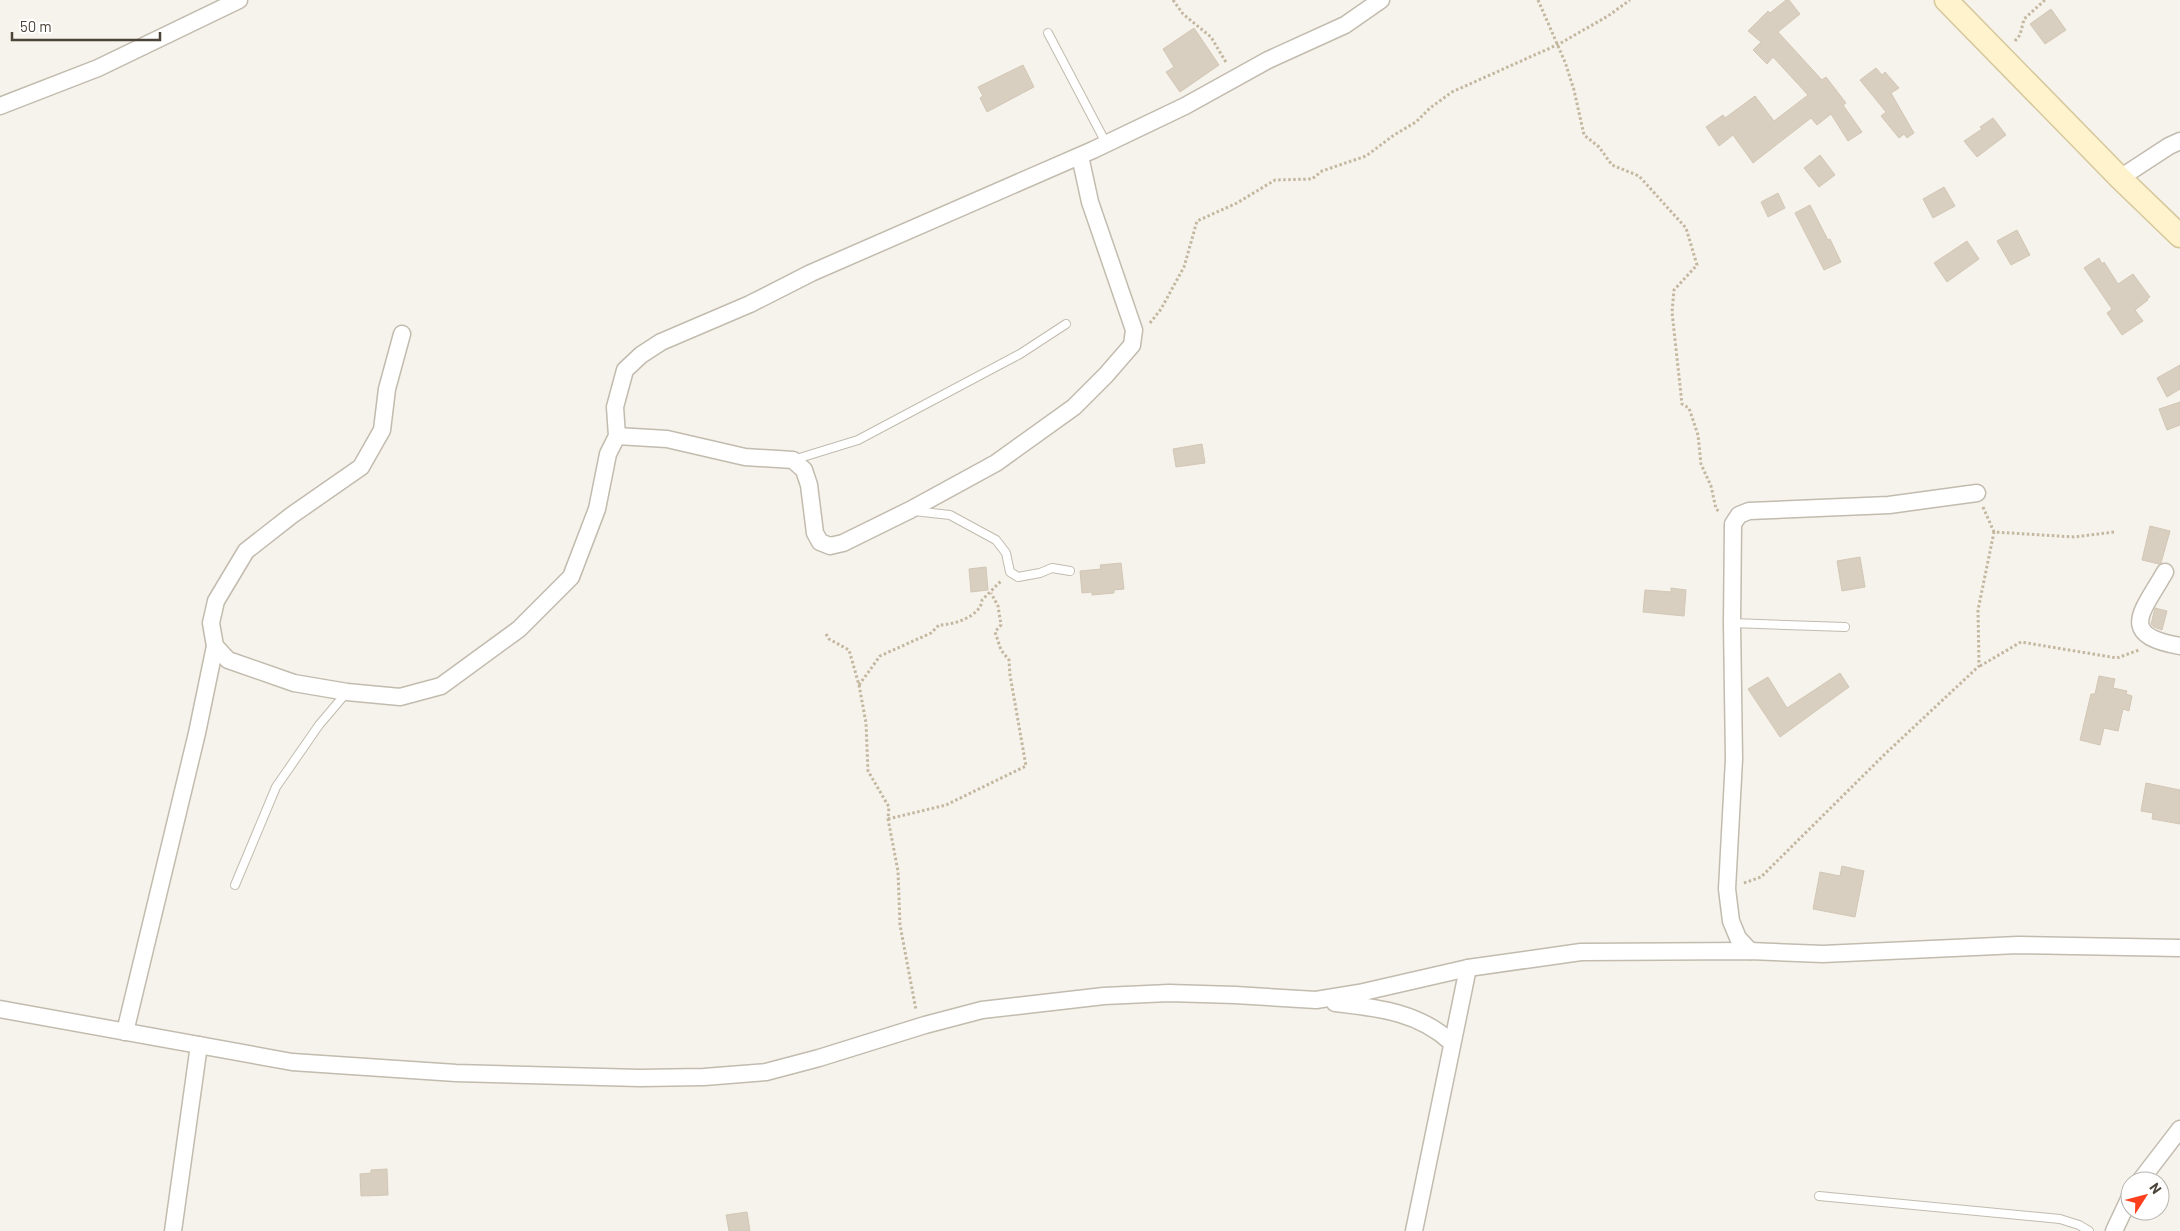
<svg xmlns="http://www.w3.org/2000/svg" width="2180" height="1231" font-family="Barlow,sans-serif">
<rect width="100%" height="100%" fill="#f6f3ec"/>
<!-- building -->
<g fill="#d8cfc1" stroke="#d3c7b4">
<path d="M1786,0H1789L1800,14L1778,32L1822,80L1826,77L1846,103L1843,105L1862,132L1848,141L1831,114L1817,125L1811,118L1753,163L1733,135L1719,146L1706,127L1723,115L1725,118L1755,96L1774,121L1808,95L1773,57L1767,64L1753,50L1761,42L1748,31L1768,11L1770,13Z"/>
<path d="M2051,9L2066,30L2045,44L2030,24Z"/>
<path d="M1194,28L1219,65L1180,92L1166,72L1174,67L1163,49Z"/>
<path d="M1023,65L1034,87L987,112L980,98L983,96L978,87Z"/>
<path d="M1876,68L1882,75L1885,72L1899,88L1891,93L1914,133L1907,138L1904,134L1899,138L1881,116L1886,112L1860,80Z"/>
<path d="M1993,118L2006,135L1977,157L1964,141L1982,129L1980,127Z"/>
<path d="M1820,155L1835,175L1819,187L1804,168Z"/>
<path d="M1944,187L1955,206L1933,218L1923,199Z"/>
<path d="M1778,193L1785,208L1768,217L1761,202Z"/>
<path d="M1810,205L1828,240L1830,239L1841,262L1824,270L1795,213Z"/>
<path d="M2017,230L2030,255L2011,265L1997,241Z"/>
<path d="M1967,241L1979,259L1947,282L1934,263Z"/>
<path d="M2099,258L2102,264L2104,262L2118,284L2133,274L2150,297L2147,299L2148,300L2135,310L2143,321L2122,335L2107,313L2112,309L2084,268Z"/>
<path d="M2180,365V389L2167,397L2157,378Z"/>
<path d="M2180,402V425L2167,430L2159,409Z"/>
<path d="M1202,444L1205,463L1176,467L1173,449Z"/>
<path d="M2150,526L2170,531L2161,563L2159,564L2142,560Z"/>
<path d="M1860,557L1865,587L1842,591L1837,561Z"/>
<path d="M1121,563L1124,589L1114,590V593L1092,595V592L1082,593L1080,571L1101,569L1100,565Z"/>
<path d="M986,567L988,590L971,592L969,569Z"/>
<path d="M1671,588L1686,590L1684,616L1643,612L1645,590L1671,592Z"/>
<path d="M2155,608L2167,611L2162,630L2154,627L2151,624Z"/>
<path d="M1840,673L1849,687L1780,737L1748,689L1768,677L1787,708Z"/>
<path d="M2099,676L2115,679L2113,688L2127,691L2126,694L2132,696L2129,711L2123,709L2118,731L2104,728L2100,745L2080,740L2091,694H2095Z"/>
<path d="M2146,783L2180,790V824L2152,819L2153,813L2141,811Z"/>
<path d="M1842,866L1864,871L1855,917L1813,909L1820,872L1840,876Z"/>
<path d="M387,1169L388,1195L361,1196L360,1174L371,1173V1170Z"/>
<path d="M747,1212L750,1231H729L726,1215Z"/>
</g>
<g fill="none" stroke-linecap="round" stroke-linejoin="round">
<!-- lane casing -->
<g stroke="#c2bbae" stroke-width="10">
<g id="lane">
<path d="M1048,33L1106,143"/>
<path d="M793,460L858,440L1020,354L1066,324"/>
<path d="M914,511L950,515L996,540L1006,553L1010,572L1018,577L1040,573L1052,568L1070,571"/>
<path d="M1732,623L1845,627"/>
<path d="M235,885L276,787L319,725L347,692"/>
<path d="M1819,1196L2060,1219L2079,1225L2089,1231"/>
</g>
</g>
<!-- street casing -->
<g stroke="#c2bbae" stroke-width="19">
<g id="street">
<path d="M0,106L98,68L239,0"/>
<path d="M2120,178L2169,146L2180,141"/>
<path d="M402,334L387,389L382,430L361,467L292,515L246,551L216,601L211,623L215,646L228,660L294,683L347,692L400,697L441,686L519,629L571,577L597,509L608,454L617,436L615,407L625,370L641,355L661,342L750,304L811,273L1093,150L1185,106L1268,60L1345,25L1381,0"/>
<path d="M617,436L667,439L745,457L793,460L804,470L809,485L815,533L820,542L830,546L843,543L910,510L996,463L1074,407L1106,375L1132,345L1134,330L1090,202L1080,156"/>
<path d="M2165,572C2142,612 2117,635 2180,646"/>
<path d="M1750,951L1738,938L1731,921L1727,889L1734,759L1732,623L1733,524L1739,515L1749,511L1889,505L1977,493"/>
<path d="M1335,1003C1379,1008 1419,1012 1452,1043"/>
<path d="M0,1009L292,1062L456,1073L640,1078L704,1077L766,1072L819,1058L925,1025L982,1010L1104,996L1169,993L1235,995L1316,1000L1359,993L1468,968L1581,952L1750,951L1823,954L2018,945L2180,948"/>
<path d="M125,1032L197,733L215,646"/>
<path d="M2140,1181L2180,1129"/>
<path d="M173,1231L199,1045"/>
<path d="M1414,1231L1468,968"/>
<path d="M2114,1231L2130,1197"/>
</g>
</g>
<!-- secondary casing -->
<g stroke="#d6c79b" stroke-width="25">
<path id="secondary" d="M1946,0L2120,178L2180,236"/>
</g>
<!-- path -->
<g stroke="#c4b79f" stroke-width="3" stroke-dasharray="2.5 2.5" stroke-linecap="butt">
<path d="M1173,0L1183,14L1211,37L1227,64"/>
<path d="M1538,0L1565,62L1574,90L1584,135L1599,147L1612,165L1639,176L1686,228L1697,265L1674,290L1672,312L1682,404L1689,408L1698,435L1701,464L1711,486L1716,509L1720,512"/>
<path d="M2015,41L2020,35L2024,19L2045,0"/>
<path d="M1150,323L1161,309L1184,267L1197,221L1237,203L1275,180L1312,179L1322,171L1366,156L1394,135L1416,122L1430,108L1452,92L1559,44L1608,16L1630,0"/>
<path d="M1983,507L1994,532"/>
<path d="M826,634L829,639L849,650L859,685L866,723L868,771L889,807L888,819L898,871L900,925L916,1010"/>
<path d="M1980,666L2021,642L2117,658L2139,650"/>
<path d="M859,685L880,656L931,633L939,625C954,625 981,616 982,600L1001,581"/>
<path d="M888,819L946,805L1026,766L1010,675L1009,660L1001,650L995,632L1001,625L998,606L991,593"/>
<path d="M1744,883L1761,877L1885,754L1979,666L1978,610L1994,532L2074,537L2114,532"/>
</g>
<!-- lane -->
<use href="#lane" stroke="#fff" stroke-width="8"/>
<!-- street -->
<use href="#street" stroke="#fff" stroke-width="16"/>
<!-- secondary -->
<use href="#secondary" stroke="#fff3cd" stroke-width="22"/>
</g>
<!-- north arrow -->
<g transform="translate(2145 1196) rotate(54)"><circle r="24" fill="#ffffff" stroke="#b7b4b0"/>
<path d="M0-4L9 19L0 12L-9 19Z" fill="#fc3f1d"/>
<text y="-8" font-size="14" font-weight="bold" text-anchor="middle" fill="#4b4439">N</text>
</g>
<!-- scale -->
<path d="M12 32v8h148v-8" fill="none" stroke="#4b4439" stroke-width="2.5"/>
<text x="20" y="32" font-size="15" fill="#4b4439" stroke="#ffffff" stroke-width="4" paint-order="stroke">50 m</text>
</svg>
